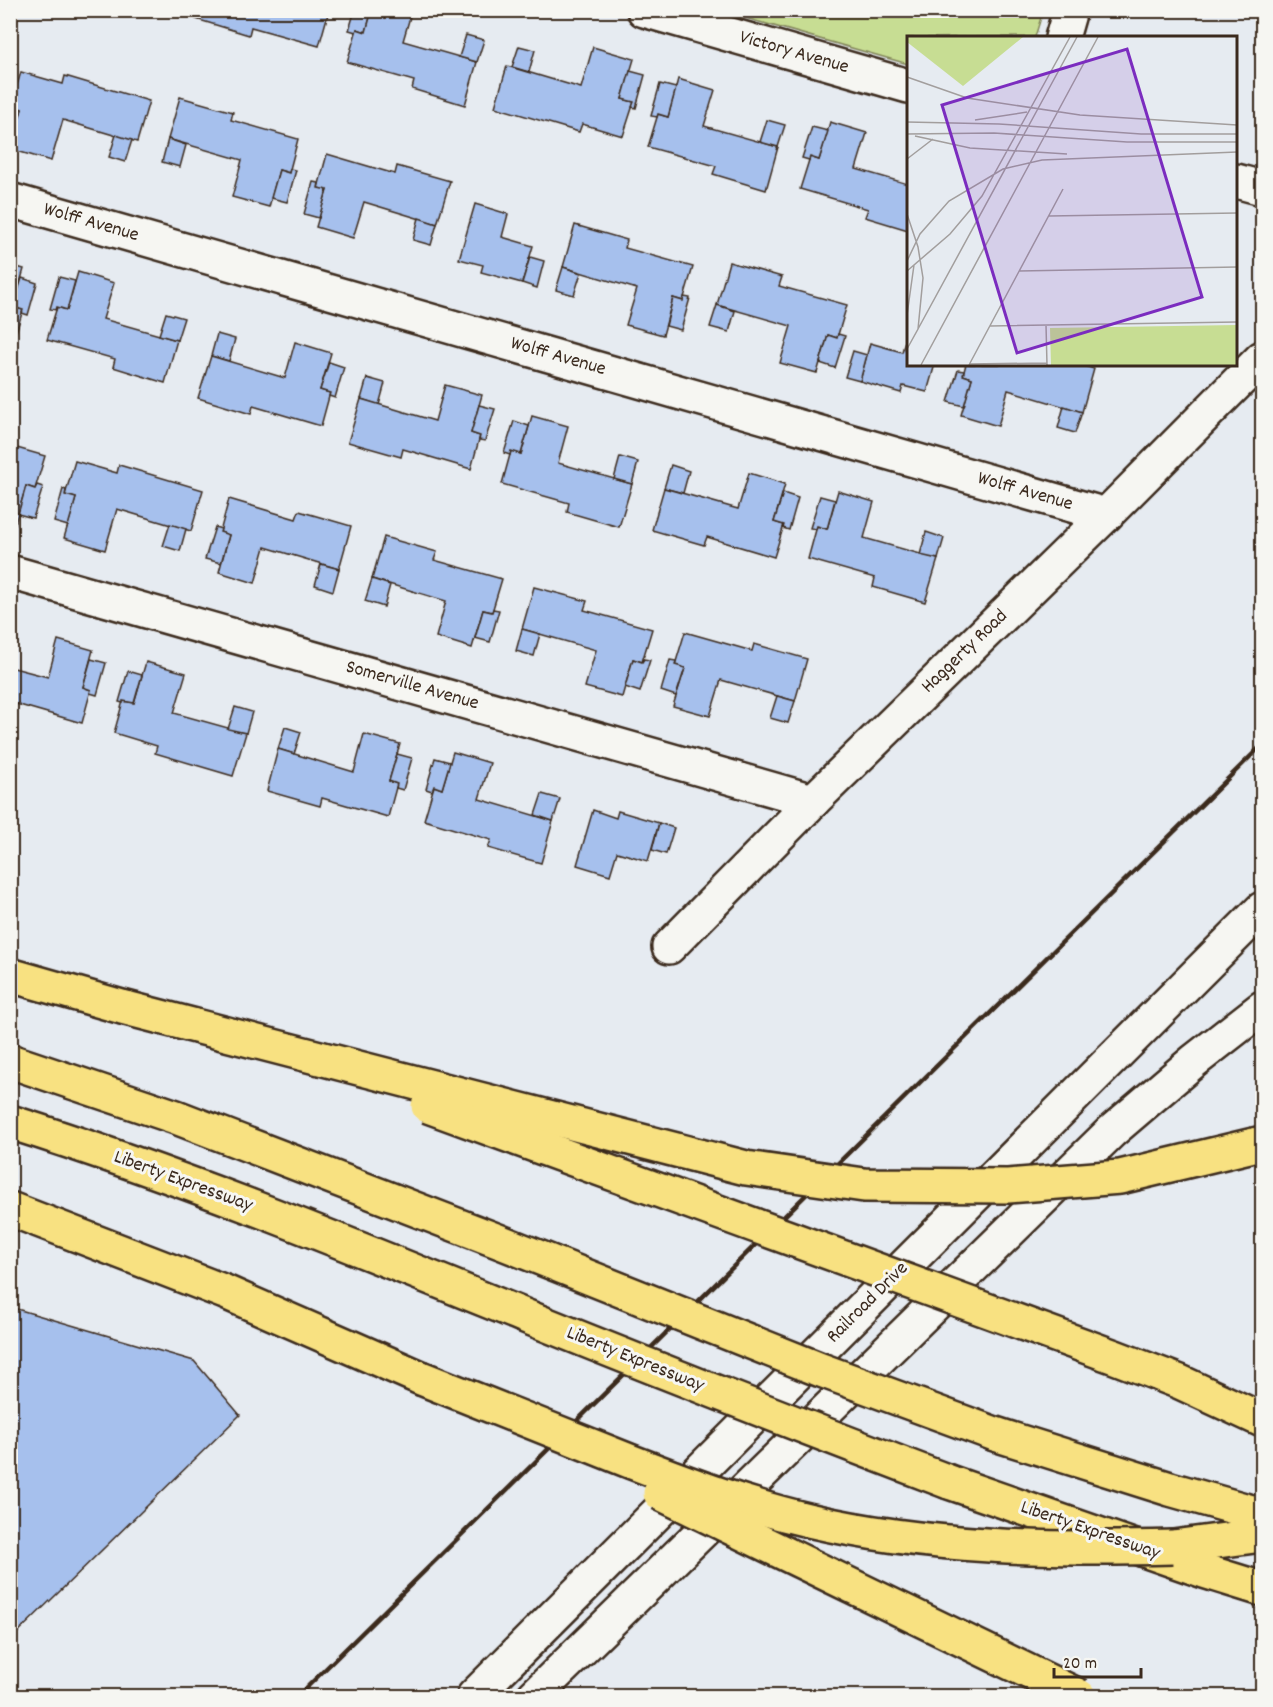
<svg xmlns="http://www.w3.org/2000/svg" width="1273" height="1707" font-family="Dekko,sans-serif">
<rect width="100%" height="100%" fill="#e6ebf1"/>
<filter id="ink" filterUnits="userSpaceOnUse"><feTurbulence type="fractalNoise" baseFrequency=".0167" numOctaves="2"/><feDisplacementMap in="SourceGraphic" scale="12" xChannelSelector="R" yChannelSelector="G"/><feConvolveMatrix kernelMatrix="1 2 1 2 8 2 1 2 1" color-interpolation-filters="sRGB"/></filter>
<g filter="url(#ink)">
<!-- green -->
<path fill="#c7dd93" stroke="#818458" stroke-width="1.5" d="M721,11L1043,10V11L1035,37L908,38V64Z"/>
<!-- building -->
<g fill="#a6c0ed" stroke="#3b2a1e" stroke-width="1.5">
<path d="M199,10H319L328,14L319,46L251,27L249,35L196,19Z"/>
<path d="M355,10H372L366,32L357,29L356,32L349,30Z"/>
<path d="M372,10H412L403,41L477,62L465,105L412,89L414,81L347,62L357,29L366,32Z"/>
<path d="M466,35L484,40L477,62L459,57Z"/>
<path d="M519,46L535,50L529,72L512,67Z"/>
<path d="M593,47L634,59L622,99L634,102L623,136L582,124L579,132L495,107L507,66L581,88Z"/>
<path d="M630,71L645,75L636,108L632,107L634,102L622,99Z"/>
<path d="M21,72L63,84L65,76L149,101L137,142L63,120L51,161L10,149L22,109L11,105Z"/>
<path d="M678,79L715,90L704,126L778,147L766,190L713,174L716,166L648,147L658,114L668,117Z"/>
<path d="M660,84L676,88L668,117L658,114L657,117L651,116Z"/>
<path d="M180,97L233,112L231,120L298,139L289,173L279,170L269,207L232,197L242,160L168,139Z"/>
<path d="M10,100L12,101L11,105L22,109L14,136H10Z"/>
<path d="M767,120L785,125L778,147L760,142Z"/>
<path d="M830,122L867,133L856,169L908,184V230L865,217L868,209L800,189L810,157L819,160Z"/>
<path d="M812,127L828,131L819,160L810,157L809,160L802,158Z"/>
<path d="M116,135L132,140L125,162L109,157Z"/>
<path d="M168,139L186,145L180,167L162,162Z"/>
<path d="M327,154L395,174L397,166L450,181L437,224L364,202L353,238L316,227L327,190L318,188Z"/>
<path d="M290,169L296,170L287,202L271,198L279,170L289,173Z"/>
<path d="M313,182L319,183L318,188L327,190L319,218L304,214Z"/>
<path d="M475,204L508,214L502,237L533,246L522,283L481,272L483,265L459,259Z"/>
<path d="M419,218L437,224L431,245L413,240Z"/>
<path d="M575,225L627,240L625,248L693,267L683,301L673,298L663,335L626,325L637,289L563,267Z"/>
<path d="M530,257L544,261L537,288L522,283Z"/>
<path d="M729,262L782,277L779,286L847,305L837,338L828,335L817,373L780,363L791,326L717,305Z"/>
<path d="M10,265L24,269L13,307L23,310L13,342L10,341Z"/>
<path d="M563,267L581,273L574,295L556,290Z"/>
<path d="M78,272L114,283L103,319L177,340L165,383L113,367L115,359L47,340L57,307L67,310Z"/>
<path d="M59,277L75,281L67,310L57,307L56,310L50,309Z"/>
<path d="M22,278L37,283L28,315L22,313L23,310L13,307Z"/>
<path d="M684,297L690,298L681,330L666,326L673,298L683,301Z"/>
<path d="M717,305L735,311L729,332L710,327Z"/>
<path d="M166,313L184,318L177,340L159,335Z"/>
<path d="M908,329V364H935L927,392L903,386L901,393L860,381L870,343L902,352Z"/>
<path d="M217,334L235,339L229,361L211,356Z"/>
<path d="M838,334L845,336L835,368L820,363L828,335L837,338Z"/>
<path d="M295,342L331,353L320,390L330,393L321,426L253,406L251,414L198,398L211,356L285,378Z"/>
<path d="M853,351L867,355L860,381L845,377Z"/>
<path d="M329,362L344,367L335,398L329,396L330,393L320,390Z"/>
<path d="M966,364H1079L1094,369L1082,412L1008,390L998,426L961,415L972,378L963,375Z"/>
<path d="M958,370L964,371L963,375L972,378L964,406L948,402Z"/>
<path d="M367,378L385,383L379,405L361,399Z"/>
<path d="M445,385L482,395L471,433L480,436L471,469L403,449L401,457L348,442L361,399L435,421Z"/>
<path d="M479,405L495,409L485,441L479,440L480,436L471,433Z"/>
<path d="M1064,406L1082,412L1075,433L1058,428Z"/>
<path d="M532,416L568,426L558,463L632,484L619,527L567,512L569,503L502,484L511,451L521,454Z"/>
<path d="M514,421L529,426L521,454L511,451L510,455L504,453Z"/>
<path d="M10,446L45,456L35,489L26,486L15,524L10,523Z"/>
<path d="M620,457L638,462L632,484L614,479Z"/>
<path d="M75,461L117,473L119,465L203,490L191,531L117,509L105,550L64,538L76,498L65,495Z"/>
<path d="M671,465L689,471L683,493L664,488Z"/>
<path d="M749,473L785,484L774,522L784,525L774,557L707,537L704,545L652,530L664,488L738,509Z"/>
<path d="M37,485L43,487L33,518L18,514L26,486L35,489Z"/>
<path d="M63,489L66,490L65,495L76,498L68,526L54,522Z"/>
<path d="M838,491L874,502L864,538L938,559L925,602L873,587L875,578L808,559L817,526L827,529Z"/>
<path d="M783,493L798,498L789,530L783,528L784,525L774,522Z"/>
<path d="M820,496L835,500L827,529L817,526L816,529L810,528Z"/>
<path d="M229,499L296,519L299,511L351,526L339,569L265,547L255,583L219,572L229,535L220,532Z"/>
<path d="M170,524L186,529L180,551L163,546Z"/>
<path d="M215,527L221,529L220,532L229,535L221,563L205,559Z"/>
<path d="M926,532L944,538L938,559L920,555Z"/>
<path d="M384,537L437,552L434,560L502,579L492,612L483,610L472,648L436,637L446,601L372,579Z"/>
<path d="M321,564L339,569L333,591L315,585Z"/>
<path d="M372,579L390,585L384,607L365,601Z"/>
<path d="M534,587L587,601L584,610L652,629L642,662L633,659L622,697L585,687L596,650L522,629Z"/>
<path d="M493,609L499,610L490,642L475,638L483,610L492,612Z"/>
<path d="M522,629L540,634L534,656L516,651Z"/>
<path d="M685,632L752,651L754,644L807,659L795,701L721,680L710,716L673,706L685,668L675,665Z"/>
<path d="M58,640L93,650L83,687L91,690L82,723L16,704L13,712L10,711V667L48,677Z"/>
<path d="M91,659L106,663L97,695L90,693L91,690L83,687Z"/>
<path d="M633,659L642,662L644,659L650,660L640,692L625,687Z"/>
<path d="M670,660L676,661L675,665L685,668L676,696L661,691Z"/>
<path d="M146,662L186,673L174,713L246,733L233,776L155,753L157,746L114,733L123,701L134,703Z"/>
<path d="M128,671L142,675L134,703L123,701V703L119,702Z"/>
<path d="M777,696L795,701L788,723L770,718Z"/>
<path d="M235,707L252,712L246,733L228,729Z"/>
<path d="M285,727L301,732L294,754L278,749Z"/>
<path d="M364,734L400,744L389,781L397,784L388,817L322,798L320,806L267,791L278,749L354,772Z"/>
<path d="M453,752L490,763L479,799L553,821L541,863L488,848L491,840L424,820L434,786L442,789Z"/>
<path d="M397,754L412,758L403,790L396,788L397,784L389,781Z"/>
<path d="M435,758L450,762L442,789L434,786L432,791L426,789Z"/>
<path d="M542,794L560,799L553,821L535,815Z"/>
<path d="M593,810L616,818L618,811L659,823L648,861L617,852L610,875L577,865Z"/>
<path d="M659,823L674,828L666,854L652,850Z"/>
<path d="M10,1307L194,1361L240,1415L10,1640Z"/>
</g>
<g fill="none" stroke-linecap="round" stroke-linejoin="round">
<!-- minor casing -->
<g stroke="#3b2a1e" stroke-width="38">
<g id="minor">
<path d="M644,10L908,86"/>
<path d="M1062,38L1070,10"/>
<path d="M1236,181L1262,188"/>
<path d="M10,200L1106,515"/>
<path d="M10,572L813,801"/>
<path d="M669,947L813,801L1106,515L1262,358"/>
</g>
</g>
<!-- secondary casing -->
<g stroke="#3b2a1e" stroke-width="38">
<g id="secondary">
<path d="M474,1696L1262,909"/>
<path d="M534,1696L1112,1131L1194,1061L1262,1008"/>
</g>
</g>
<!-- motorway casing -->
<g stroke="#3b2a1e" stroke-width="38">
<g id="motorway">
<path d="M10,1209L225,1292L421,1378"/>
<path d="M995,1434L1170,1489L1262,1515"/>
<path d="M949,1482L1204,1571L1262,1589"/>
<path d="M1173,1547L1262,1535"/>
</g>
</g>
<!-- minor -->
<use href="#minor" stroke="#f6f6f2" stroke-width="33"/>
<!-- secondary -->
<use href="#secondary" stroke="#f6f6f2" stroke-width="33"/>
<!-- motorway -->
<use href="#motorway" stroke="#f8e181" stroke-width="33"/>
<!-- rail -->
<path stroke="#3b2a1e" stroke-width="4.5" d="M298,1696L1262,745"/>
<!-- motorway-bridge casing -->
<g stroke="#3b2a1e" stroke-width="38" stroke-linecap="butt">
<g id="motorway-bridge">
<path d="M10,975L122,1007L746,1168L864,1185L1008,1186L1120,1177L1262,1143"/>
<path d="M10,1061L176,1117L498,1241L821,1370L995,1434"/>
<path d="M428,1106L1115,1357L1180,1382L1262,1420"/>
<path d="M10,1122C185,1177 355,1247 525,1316C666,1373 807,1428 949,1482"/>
<path d="M421,1378C491,1406 561,1434 632,1462C689,1484 747,1506 808,1520C928,1548 1050,1550 1173,1547"/>
<path d="M660,1493L1079,1696"/>
</g>
</g>
<!-- motorway-bridge -->
<use href="#motorway-bridge" stroke="#f8e181" stroke-width="33"/>
</g>
</g>
<g text-anchor="middle" dominant-baseline="central" stroke-width="6" stroke-linejoin="round" paint-order="stroke">
<!-- street labels -->
<g font-size="20" fill="#3b2a1e" stroke="#f6f6f2">
<text transform="translate(794 53) rotate(16)">Victory Avenue</text>
<text transform="translate(91 223) rotate(16)">Wolff Avenue</text>
<text transform="translate(558 357) rotate(16)">Wolff Avenue</text>
<text transform="translate(1025 492) rotate(16)">Wolff Avenue</text>
<text transform="translate(965 652) rotate(-44)">Haggerty Road</text>
<text transform="translate(412 686) rotate(16)">Somerville Avenue</text>
<text transform="translate(183 1182) rotate(20)">Liberty Expressway</text>
<text transform="translate(868 1303) rotate(-45)">Railroad Drive</text>
<text transform="translate(635 1360) rotate(22)">Liberty Expressway</text>
<text transform="translate(1090 1531) rotate(19)">Liberty Expressway</text>
</g>
</g>
<!-- overview -->
<g transform="translate(907 36)">
<rect width="330" height="330" fill="#e6ebf1"/>
<path d="M0,1H116L56,50L0,6ZM330,289V329H144L143,292Z" fill="#c7dd93"/>
<path fill="none" stroke="#a29e9d" stroke-width="1.5" d="M0,41L60,62L173,79L330,89M68,84L120,76M0,86L92,88L234,98H330M0,98L87,97L220,106H330M8,100L63,112L160,118M0,123L26,103M0,178L11,211L16,242L11,293L0,313M142,180L330,177M0,225L13,198L42,165L96,133L135,124L330,116M0,235L43,198L75,160L163,1M112,235L330,231M0,279L7,229M139,289L140,329M83,290L330,286M11,293L170,1M62,328L140,327M14,329L191,1M62,329L156,153"/>
<path fill="#7b2cbf" fill-opacity="0.15" stroke="#7b2cbf" stroke-width="3" d="M220,13L295,261L110,317L35,69Z"/>
<rect width="330" height="330" fill="none" stroke="#3b2a1e" stroke-width="3"/>
</g>
<!-- margin -->
<rect width="1273" height="1707" fill="none" stroke="#f6f6f2" stroke-width="36"/>
<rect x="18" y="18" width="1237" height="1671" fill="none" stroke="#3b2a1e" stroke-width="2" filter="url(#ink)"/>
<!-- scale -->
<path d="M1054 1668v9h87v-9" fill="none" stroke="#3b2a1e" stroke-width="3"/>
<text x="1063" y="1668" font-size="18" fill="#3b2a1e" stroke="#f6f6f2" stroke-width="4.5" paint-order="stroke">20 m</text>
</svg>
